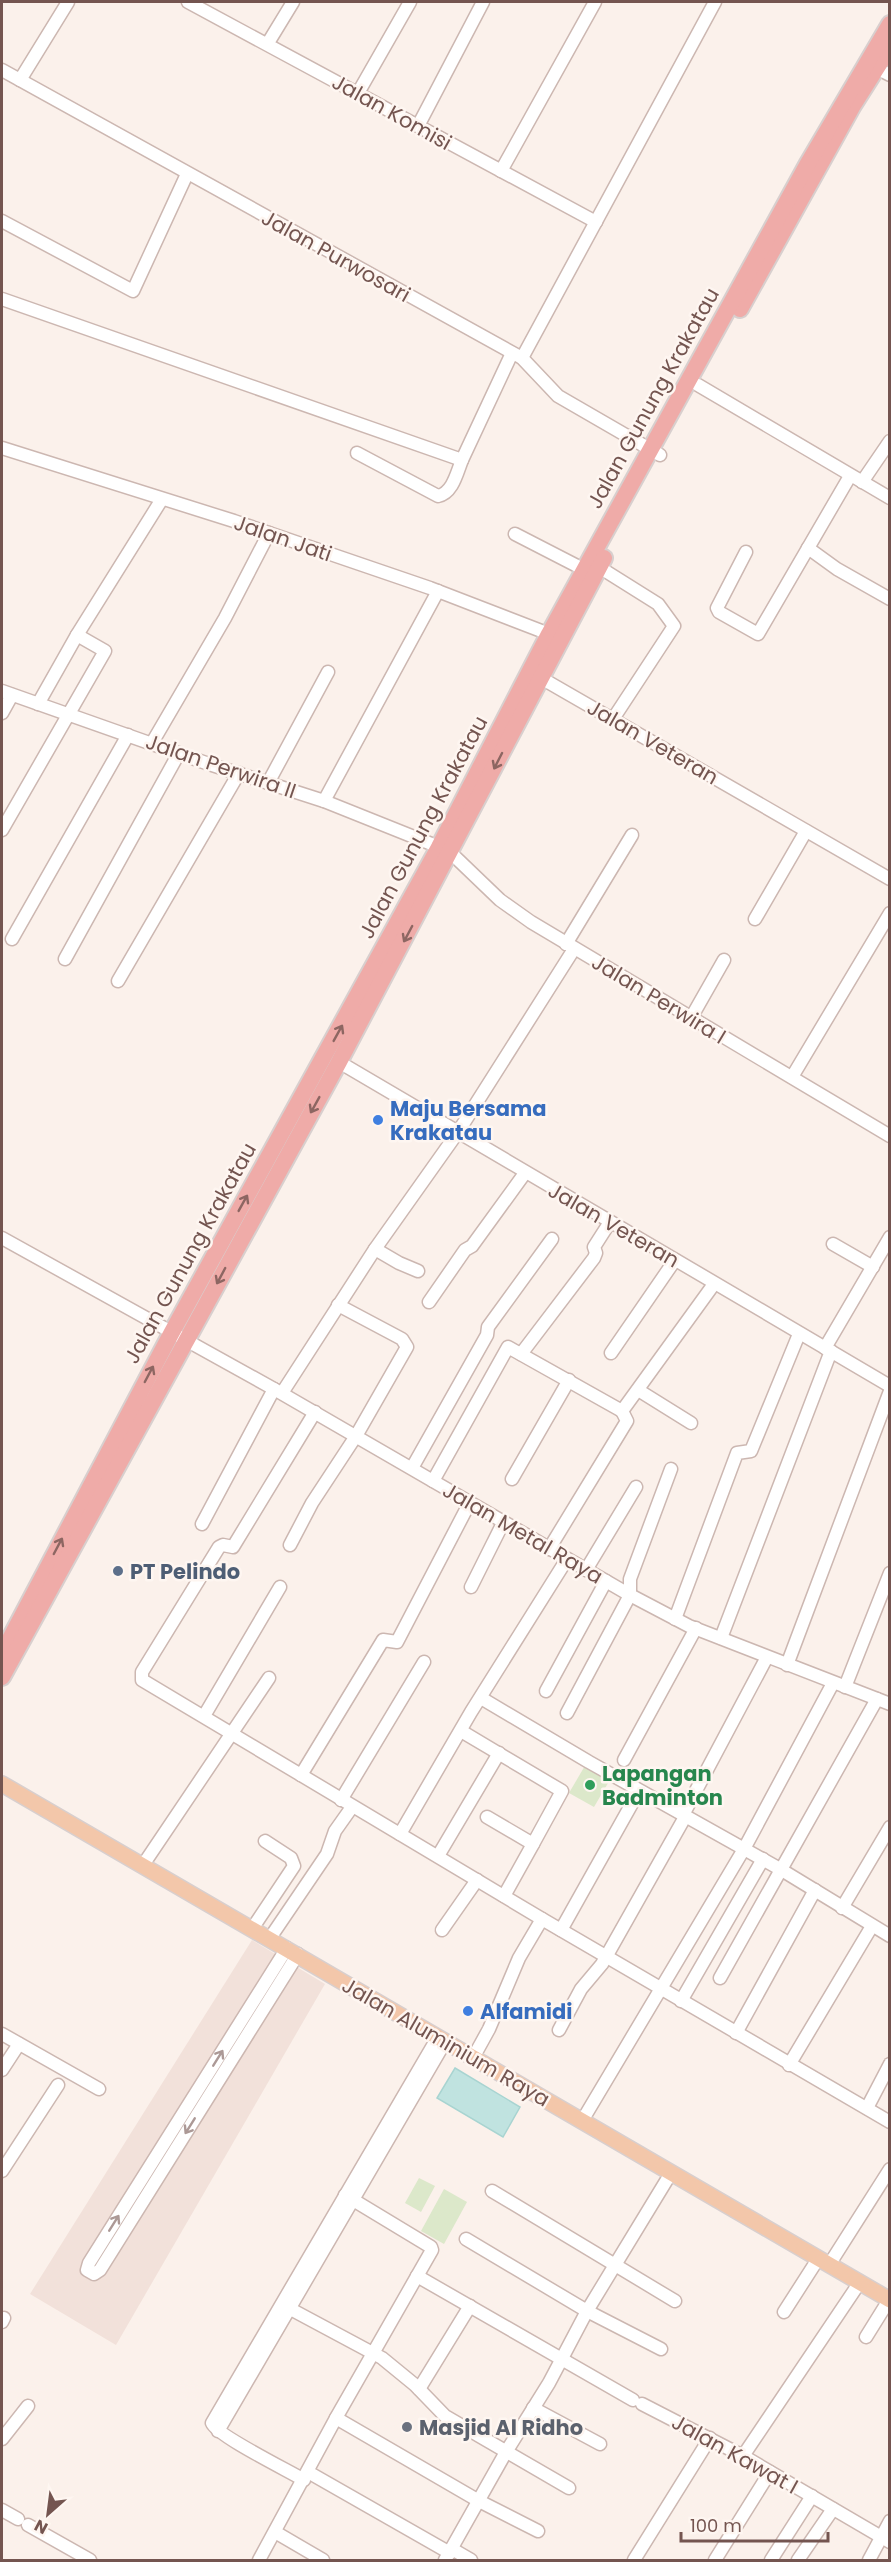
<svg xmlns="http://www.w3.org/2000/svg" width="891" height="2562" font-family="Poppins,sans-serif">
<rect width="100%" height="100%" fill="#fbf1eb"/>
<!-- residential -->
<path fill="#f2e1da" d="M252,1940L325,1984L116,2345L30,2294Z"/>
<!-- green -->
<g fill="#dce8ca">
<path d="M586,1764L611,1778L594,1807L569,1793Z"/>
<path d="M419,2178L435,2186L421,2212L405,2203Z"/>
<path d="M444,2189L467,2202L444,2244L421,2231Z"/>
</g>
<!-- water -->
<path fill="#c0e3e0" stroke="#a8d4d1" stroke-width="1.5" d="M455,2068L520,2107L503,2137L437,2098Z"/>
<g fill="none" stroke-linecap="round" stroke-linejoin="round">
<!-- minor casing -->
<g stroke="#ccb7b1" stroke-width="15">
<g id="minor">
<path d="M188,2L596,222"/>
<path d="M268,43L293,2"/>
<path d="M876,68L890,75"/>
<path d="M2,70L522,358L558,396L660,455"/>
<path d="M20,80L68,2"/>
<path d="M358,93L410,2"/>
<path d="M418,126L483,2"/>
<path d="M501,171L595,2"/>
<path d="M2,221L133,291L187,174"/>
<path d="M2,299L462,460L512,353"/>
<path d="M522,358L715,2"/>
<path d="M698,385L890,498"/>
<path d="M2,448L234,521L430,588L557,637"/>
<path d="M357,453L438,496C453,493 457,472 462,460"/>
<path d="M862,482L890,441"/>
<path d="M515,534L585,570"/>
<path d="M808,548L837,569L890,599"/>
<path d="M746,552L717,608L719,612L758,634L850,476"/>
<path d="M599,567L658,604L674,626L613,719"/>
<path d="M541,678L890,879"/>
<path d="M2,691L206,763L324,801L439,847L451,853L500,900L531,922L890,1136"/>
<path d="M38,704L77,635L162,499"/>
<path d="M2,713L12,695"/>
<path d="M152,743L225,618L269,533"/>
<path d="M268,783L328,672"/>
<path d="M324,801L438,591"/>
<path d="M2,830L105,651L77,635"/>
<path d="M755,919L806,831"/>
<path d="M12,939L128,735"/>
<path d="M566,944L632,835"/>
<path d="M65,959L179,753"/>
<path d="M118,981L239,773"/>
<path d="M691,1018L724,960"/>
<path d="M339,1062L890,1386"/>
<path d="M792,1077L890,913"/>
<path d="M2,1238L274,1389L630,1595L689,1626L890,1704"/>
<path d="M833,1244L873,1267"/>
<path d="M375,1249L399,1263L418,1271"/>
<path d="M429,1302L465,1250L472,1246L525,1173"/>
<path d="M825,1348L890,1237"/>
<path d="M611,1353L675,1260"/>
<path d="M521,1354L594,1258L596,1253L594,1247L610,1222"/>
<path d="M638,1390L691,1423"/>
<path d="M282,1393L375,1249L458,1132L574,949"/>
<path d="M622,1411L714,1284"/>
<path d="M315,1412L233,1547L223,1545L219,1547L142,1672V1680L542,1919L890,2122"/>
<path d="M412,1468L487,1335L488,1327L552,1239"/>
<path d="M512,1479L569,1380"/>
<path d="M433,1481L508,1347L622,1411"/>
<path d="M202,1524L274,1389"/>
<path d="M290,1545L312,1503L356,1436L407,1347L402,1339L338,1305"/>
<path d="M549,1549L627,1421L622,1411"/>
<path d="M586,1570L636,1487"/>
<path d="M471,1587L503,1523"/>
<path d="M675,1619L737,1453L751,1451L799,1334"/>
<path d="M721,1638L831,1351"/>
<path d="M787,1665L890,1391"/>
<path d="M845,1687L890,1573"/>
<path d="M546,1691L606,1581"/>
<path d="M481,1698L589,1762L780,1869L890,1936"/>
<path d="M567,1713L630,1595V1579L671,1469"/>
<path d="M204,1716L280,1587"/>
<path d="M461,1731L562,1791L533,1844L487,1817"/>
<path d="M624,1760L696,1628"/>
<path d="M301,1775L383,1640L397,1642L469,1504"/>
<path d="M341,1800L424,1662"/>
<path d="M683,1815L767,1657"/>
<path d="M400,1834L471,1712L567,1559"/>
<path d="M438,1856L499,1753"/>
<path d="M143,1865L269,1678"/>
<path d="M504,1896L533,1844"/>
<path d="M842,1908L890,1827"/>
<path d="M252,1929L294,1866L291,1858L265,1841"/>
<path d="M442,1930L477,1880"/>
<path d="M561,1930L639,1791"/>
<path d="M270,1938L327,1854L335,1831L352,1807"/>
<path d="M287,1948L89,2263L87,2270L94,2274L100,2270L298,1954"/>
<path d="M720,1978L877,1699"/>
<path d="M681,2001L763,1859"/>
<path d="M559,2030L581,1989L602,1964L685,1817"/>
<path d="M736,2033L815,1890"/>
<path d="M2,2034L99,2089"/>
<path d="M473,2058L489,2029L519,1958L542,1919"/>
<path d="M789,2065L872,1926"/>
<path d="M2,2070L19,2044"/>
<path d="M867,2108L890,2064"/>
<path d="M582,2121L744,1849L833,1683"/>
<path d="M2,2171L58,2085"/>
<path d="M492,2191L675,2301"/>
<path d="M466,2239L587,2311L661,2349"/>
<path d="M829,2265L890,2169"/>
<path d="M417,2276L633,2400"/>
<path d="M283,2305L382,2358L415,2385L445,2416L569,2488"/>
<path d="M784,2312L818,2259"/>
<path d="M2,2322L4,2318"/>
<path d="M866,2337L889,2300"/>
<path d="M419,2389L470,2306"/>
<path d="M642,2404L743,2456L890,2542"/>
<path d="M533,2408L600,2444"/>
<path d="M336,2418L479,2501L538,2531"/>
<path d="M218,2431L445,2042"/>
<path d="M2,2439L28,2406"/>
<path d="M743,2456L860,2282"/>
<path d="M308,2472L450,2553"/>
<path d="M304,2480C289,2471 216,2435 212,2423L438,2037"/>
<path d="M2,2510L18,2519"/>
<path d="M28,2525L90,2560"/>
<path d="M275,2532L323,2560"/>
<path d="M452,2549L471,2560"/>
<path d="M259,2560L336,2418L432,2250L431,2247L345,2195"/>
<path d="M445,2560L506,2452L549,2383L587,2311L671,2173"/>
<path d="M634,2560L710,2438"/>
<path d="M715,2560L770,2472"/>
<path d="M771,2560L812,2496"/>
<path d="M798,2560L833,2509"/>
<path d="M869,2560L890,2521"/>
</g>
</g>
<!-- major casing -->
<g stroke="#d8cfce" stroke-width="18">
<path id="major" d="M2,1784L890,2300"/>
</g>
<!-- highway casing -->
<g stroke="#d8cfce" stroke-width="20">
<g id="highway">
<path d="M740,309L852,107L890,47"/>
<path d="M2,1654L172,1332L439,847L549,634L807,165L890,24"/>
<path d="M2,1677L339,1062L604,558"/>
</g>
</g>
<!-- minor -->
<use href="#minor" stroke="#fff" stroke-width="12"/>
<!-- major -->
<use href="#major" stroke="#f3c7aa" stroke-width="15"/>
<!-- highway -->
<use href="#highway" stroke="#efaba8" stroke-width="16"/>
</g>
<!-- one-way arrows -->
<defs><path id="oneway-shaft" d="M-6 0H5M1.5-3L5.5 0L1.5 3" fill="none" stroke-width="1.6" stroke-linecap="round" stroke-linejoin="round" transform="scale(1.5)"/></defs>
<g stroke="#8d6662">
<use href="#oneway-shaft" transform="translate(498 761) rotate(117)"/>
<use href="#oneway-shaft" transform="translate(408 934) rotate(118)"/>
<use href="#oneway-shaft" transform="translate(338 1033) rotate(-61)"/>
<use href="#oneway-shaft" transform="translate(315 1105) rotate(119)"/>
<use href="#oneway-shaft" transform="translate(243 1203) rotate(-61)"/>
<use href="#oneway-shaft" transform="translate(221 1276) rotate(118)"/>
<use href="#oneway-shaft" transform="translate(149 1374) rotate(-62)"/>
<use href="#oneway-shaft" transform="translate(58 1546) rotate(-62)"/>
</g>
<g stroke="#ac9996">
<use href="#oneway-shaft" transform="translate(218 2058) rotate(-58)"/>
<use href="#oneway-shaft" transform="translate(190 2126) rotate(122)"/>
<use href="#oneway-shaft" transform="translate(114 2223) rotate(-58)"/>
</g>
<!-- markers -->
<g fill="#3f7fe0" stroke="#fef6f1" stroke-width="2">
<circle cx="378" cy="1120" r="6"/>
<circle cx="468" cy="2011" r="6"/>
</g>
<circle fill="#5c6f8a" stroke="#fef6f1" stroke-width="2" cx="118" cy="1571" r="6"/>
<circle fill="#2e9e5b" stroke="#fef6f1" stroke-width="2" cx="590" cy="1785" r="6"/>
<circle fill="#6b7280" stroke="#fef6f1" stroke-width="2" cx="407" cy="2427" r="6"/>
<g text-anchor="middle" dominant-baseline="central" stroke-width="5" stroke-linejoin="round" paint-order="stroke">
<!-- street labels -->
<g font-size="21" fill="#745550" stroke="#fef6f1">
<text transform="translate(392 112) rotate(29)">Jalan Komisi</text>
<text transform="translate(336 256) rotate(29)">Jalan Purwosari</text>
<text transform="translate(653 398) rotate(-61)">Jalan Gunung Krakatau</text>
<text transform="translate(283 538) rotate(19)">Jalan Jati</text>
<text transform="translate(653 742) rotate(30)">Jalan Veteran</text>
<text transform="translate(221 766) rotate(19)">Jalan Perwira II</text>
<text transform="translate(423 827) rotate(-62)">Jalan Gunung Krakatau</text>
<text transform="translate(659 999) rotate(31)">Jalan Perwira I</text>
<text transform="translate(614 1225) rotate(30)">Jalan Veteran</text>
<text transform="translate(190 1253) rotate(-61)">Jalan Gunung Krakatau</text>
<text transform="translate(523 1533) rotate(30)">Jalan Metal Raya</text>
<text transform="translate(446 2042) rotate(30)">Jalan Aluminium Raya</text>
<text transform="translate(735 2454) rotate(29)">Jalan Kawat I</text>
</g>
<!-- shop labels -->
<g font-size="21" font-weight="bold" fill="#366cbe" stroke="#fef6f1" text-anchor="start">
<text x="390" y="1108">Maju Bersama<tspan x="390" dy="24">Krakatau</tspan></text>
<text x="480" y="2011">Alfamidi</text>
</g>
<!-- service labels -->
<g font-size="21" font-weight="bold" fill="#4e5e75" stroke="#fef6f1" text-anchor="start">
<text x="130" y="1571">PT Pelindo</text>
</g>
<!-- leisure labels -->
<g font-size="21" font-weight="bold" fill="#27864d" stroke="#fef6f1" text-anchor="start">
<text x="602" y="1773">Lapangan<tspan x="602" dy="24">Badminton</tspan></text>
</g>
<!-- worship labels -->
<g font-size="21" font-weight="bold" fill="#5b616d" stroke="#fef6f1" text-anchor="start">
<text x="419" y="2427">Masjid Al Ridho</text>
</g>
</g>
<!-- border -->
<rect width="891" height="2562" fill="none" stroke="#745550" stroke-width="6"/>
<!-- north arrow -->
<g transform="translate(48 2514) rotate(208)" stroke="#fef6f1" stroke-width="4.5" paint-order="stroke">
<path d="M0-4.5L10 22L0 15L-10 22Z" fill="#745550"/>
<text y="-9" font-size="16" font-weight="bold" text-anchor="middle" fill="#745550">N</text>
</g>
<!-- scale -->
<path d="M681 2532v9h147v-9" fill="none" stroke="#745550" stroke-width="3"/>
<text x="690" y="2532" font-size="18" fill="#745550" stroke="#fef6f1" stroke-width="4.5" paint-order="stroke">100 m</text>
</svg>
